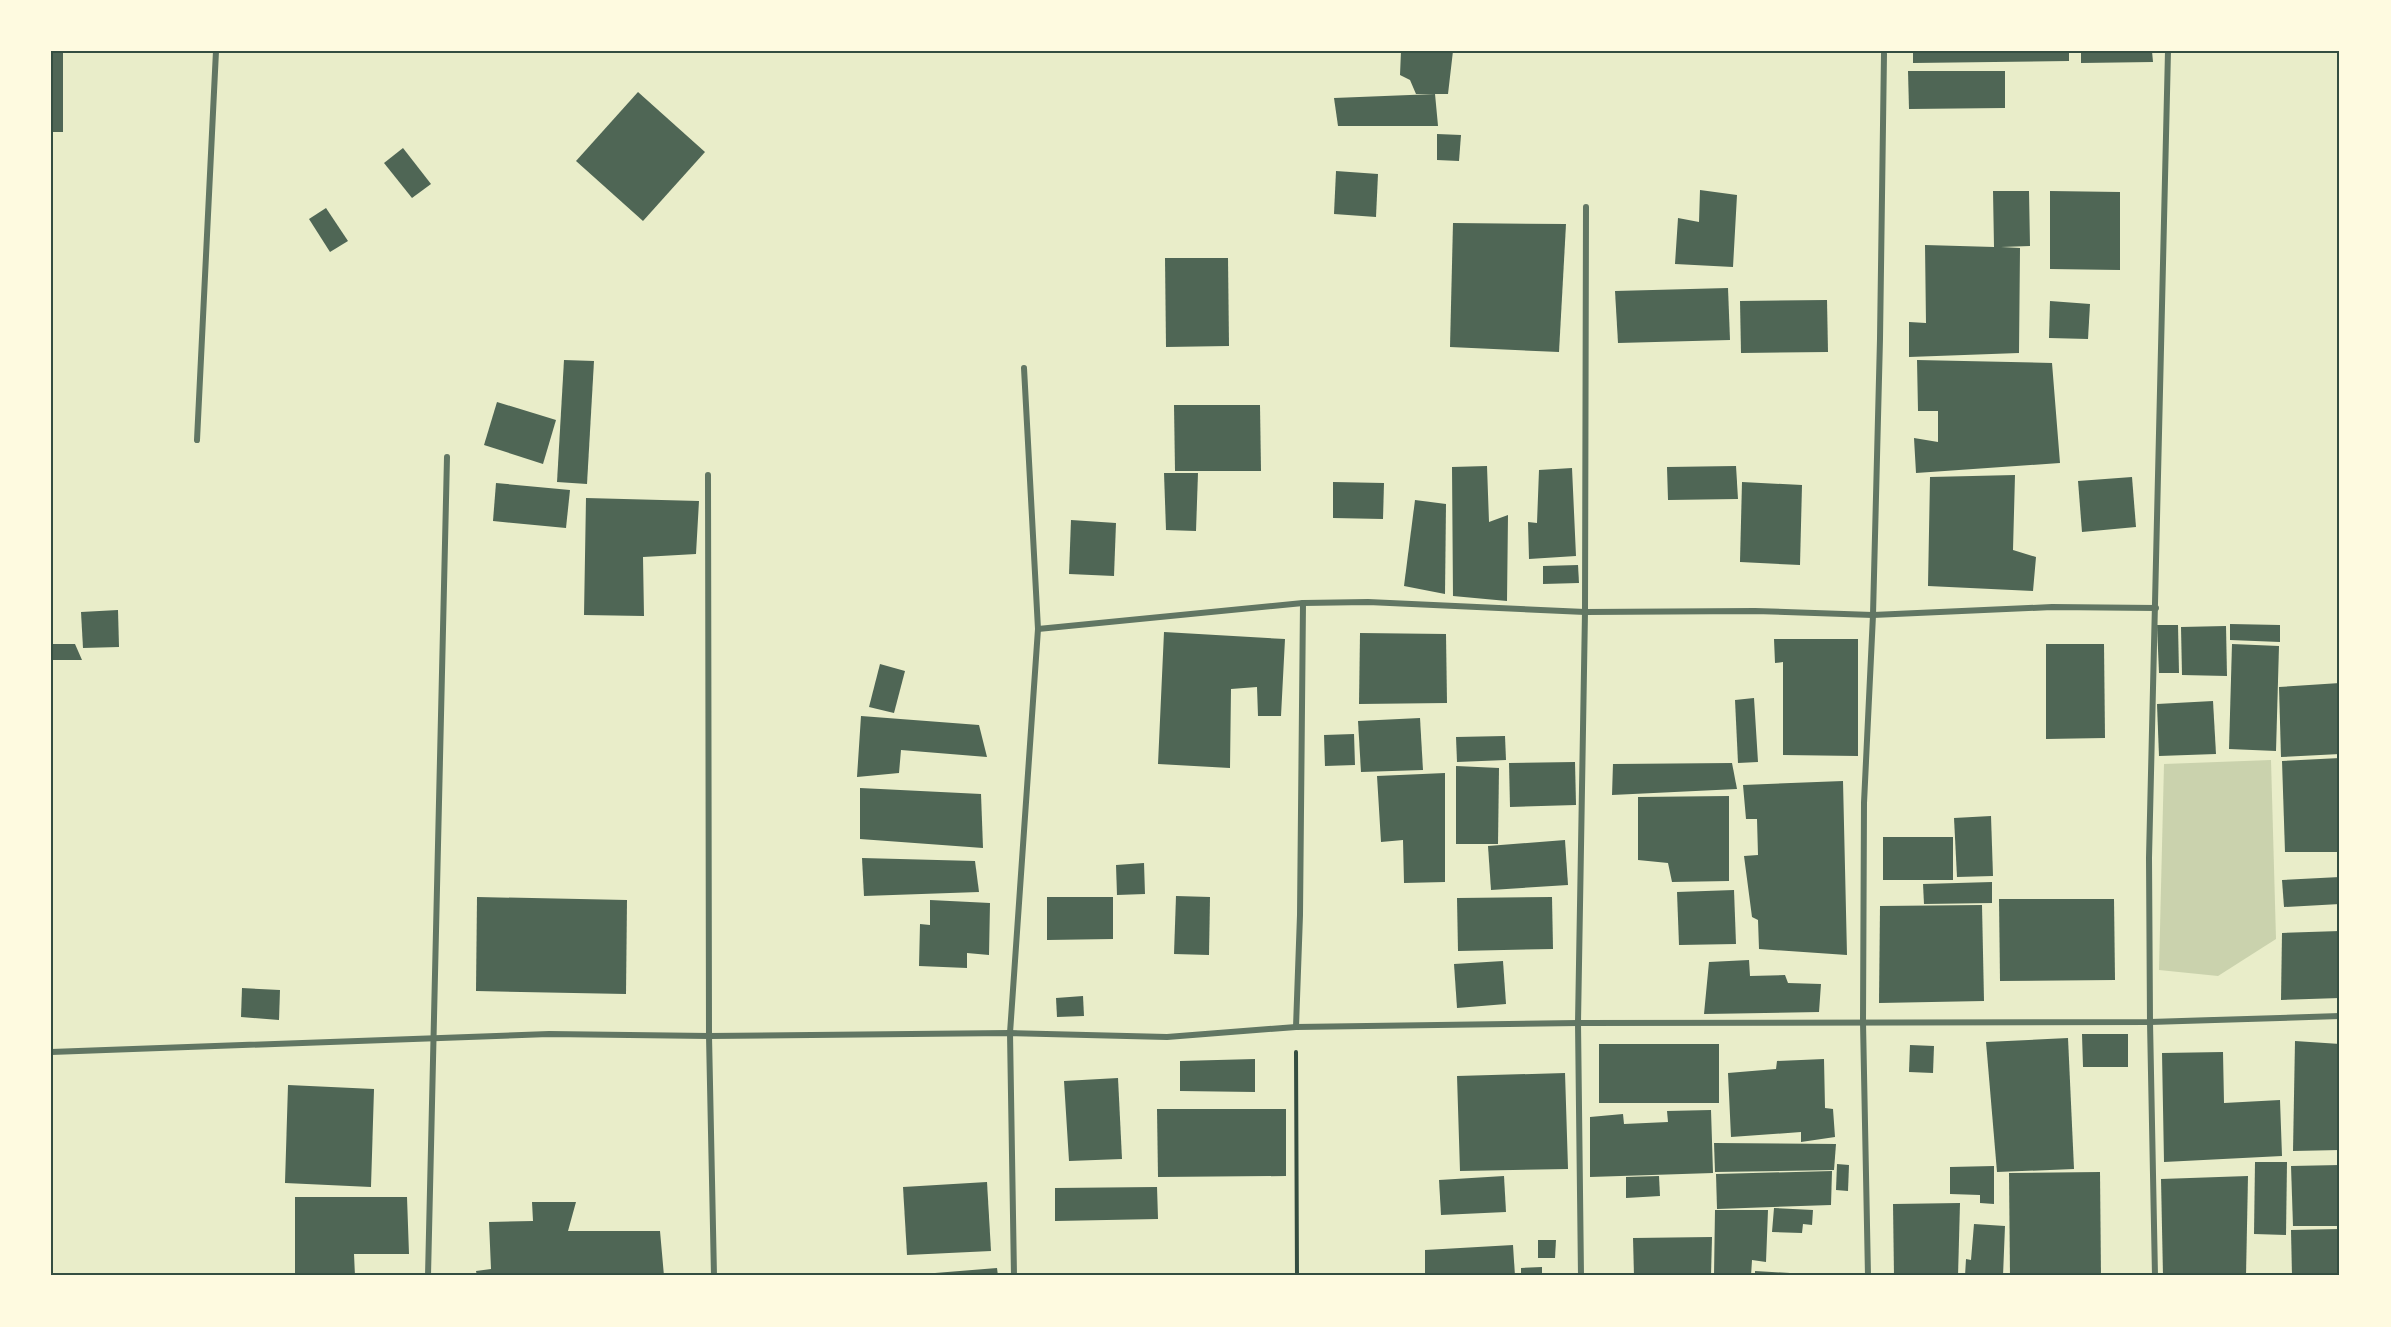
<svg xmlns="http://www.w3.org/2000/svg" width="2391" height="1327" font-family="Manrope,sans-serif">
<rect width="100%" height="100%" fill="#e9edc9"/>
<!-- green -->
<path fill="#cad2ad" d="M2271,760L2276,939L2218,976L2159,970L2164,764Z"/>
<!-- building -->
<g fill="#4f6655">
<rect x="51" y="51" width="12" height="81"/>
<path d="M1401,51H1453L1448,94H1416L1410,80L1400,75Z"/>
<path d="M1913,51H2069V61L1913,63Z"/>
<path d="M2081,51H2152L2153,62L2081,63Z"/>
<path d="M1908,71H2005V108L1909,109Z"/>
<path d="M638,92L705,152L643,221L576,161Z"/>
<path d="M1435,94L1438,126H1338L1334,98Z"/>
<path d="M1437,134L1461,135L1459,161L1437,160Z"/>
<path d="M403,148L431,184L412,198L384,163Z"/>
<path d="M1336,171L1378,174L1376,217L1334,214Z"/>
<path d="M1700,190L1737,195L1733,267L1675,264L1678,218L1699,222Z"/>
<path d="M1993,191H2029L2030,246L2001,247L2020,248L2019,353L1909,357V322L1926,323L1925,245L1994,247Z"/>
<path d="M2050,191L2120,192V270L2050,269Z"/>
<path d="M326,208L348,241L330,252L309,219Z"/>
<path d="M1453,223L1566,224L1559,352L1450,347Z"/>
<path d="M1165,258H1228L1229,346L1166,347Z"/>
<path d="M1728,288L1730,340L1618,343L1615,291Z"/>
<path d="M1827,300L1828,352L1741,353L1740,301Z"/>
<path d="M2050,301L2090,304L2088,339L2049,338Z"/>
<path d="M564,360L594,361L587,484L557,482Z"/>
<path d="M1917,360L2052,363L2060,463L1916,473L1914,438L1938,442V411H1918Z"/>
<path d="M497,402L556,420L543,464L484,445Z"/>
<path d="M1174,405H1260L1261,471H1175Z"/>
<path d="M1487,466L1489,522L1508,515L1507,601L1453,596L1452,467Z"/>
<path d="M1736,466L1738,499L1668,500L1667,467Z"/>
<path d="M1572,468L1576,556L1529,559L1528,522L1537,523L1539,470Z"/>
<path d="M1164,473H1198L1196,531L1166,530Z"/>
<path d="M2015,475L2013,550L2036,557L2033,591L1928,586L1930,477Z"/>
<path d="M2132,477L2136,527L2082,532L2078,481Z"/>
<path d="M1333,482L1384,483L1383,519L1333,518Z"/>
<path d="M1742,482L1802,485L1800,565L1740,562Z"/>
<path d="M496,483L570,490L566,528L493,521Z"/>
<path d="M586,498L699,501L696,554L643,557L644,616L584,615Z"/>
<path d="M1415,500L1446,504L1445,594L1404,586Z"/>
<path d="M1071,520L1116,523L1114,576L1069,574Z"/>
<path d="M1578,565L1579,583L1543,584V566Z"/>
<path d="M118,610L119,647L83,648L81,612Z"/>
<path d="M2230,624L2280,625V642L2230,640Z"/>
<path d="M2157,625H2178L2179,673H2159Z"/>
<path d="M2226,626L2227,676L2182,675L2181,627Z"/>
<path d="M1164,632L1285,639L1281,716H1258L1257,687L1231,689L1230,768L1158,764Z"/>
<path d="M1360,633L1446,634L1447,703L1359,704Z"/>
<path d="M1774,639H1858V756L1783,755V662L1775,663Z"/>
<path d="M51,644H75L82,660H51Z"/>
<path d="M2046,644H2104L2105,738L2046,739Z"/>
<path d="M2232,644L2279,646L2276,751L2229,749Z"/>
<path d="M880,664L905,671L894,713L869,707Z"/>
<path d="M2340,683V754L2281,757L2279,687Z"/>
<path d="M1754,698L1758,762L1738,763L1735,700Z"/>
<path d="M2213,701L2216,754L2159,756L2157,704Z"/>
<path d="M861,716L979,725L987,757L901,750L899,773L857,777Z"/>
<path d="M1420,718L1423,770L1361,772L1358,721Z"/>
<path d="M1354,734L1355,765L1325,766L1324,735Z"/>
<path d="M1505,736L1506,760L1457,762L1456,737Z"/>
<path d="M2340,758V852H2285L2282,761Z"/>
<path d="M1575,762L1576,805L1510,807L1509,763Z"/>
<path d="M1732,763L1737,789L1612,795L1613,764Z"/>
<path d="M1456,766L1499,768L1498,844H1456Z"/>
<path d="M1445,773V882L1404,883L1403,840L1381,842L1377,776Z"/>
<path d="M1843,781L1847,955L1759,949L1758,920L1752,917L1744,856L1758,855L1757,819H1746L1743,785Z"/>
<path d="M860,788L981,794L983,848L860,839Z"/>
<path d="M1729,796V881L1672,882L1668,863L1638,860V797Z"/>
<path d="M1991,816L1993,876L1957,877L1954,818Z"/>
<rect x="1883" y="837" width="70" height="43"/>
<path d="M1565,840L1568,885L1491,890L1488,846Z"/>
<path d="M862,858L975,861L979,892L864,896Z"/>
<path d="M1144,863L1145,894L1117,895L1116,865Z"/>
<path d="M2340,877V904L2284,907L2282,880Z"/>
<path d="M1992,882V903L1924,904L1923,884Z"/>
<path d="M1734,890L1736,944L1679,945L1677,892Z"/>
<path d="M1176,896L1210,897L1209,955L1174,954Z"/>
<path d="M477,897L627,900L626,994L476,991Z"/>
<path d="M1047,897H1113V939L1047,940Z"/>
<path d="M1552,897L1553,949L1458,951L1457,898Z"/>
<path d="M1999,899H2114L2115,980L2000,981Z"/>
<path d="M930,900L990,903L989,955L967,953V968L919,966L920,924L930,925Z"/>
<path d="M1982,905L1984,1001L1879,1003L1880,906Z"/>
<path d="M2340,931V998L2281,1000L2282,933Z"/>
<path d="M1749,960L1750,976L1785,975L1788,983L1821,984L1819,1012L1704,1014L1709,962Z"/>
<path d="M1503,961L1506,1004L1457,1008L1454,964Z"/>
<path d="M242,988L280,990L279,1020L241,1017Z"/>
<path d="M1083,996L1084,1016L1057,1017L1056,998Z"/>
<path d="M2082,1034H2128V1067H2083Z"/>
<path d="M2068,1038L2074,1169L1997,1172L1986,1042Z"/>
<path d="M2295,1041L2340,1044V1150L2293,1151Z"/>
<rect x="1599" y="1044" width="120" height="59"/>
<path d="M1910,1045L1934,1046L1933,1073L1909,1072Z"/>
<path d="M2223,1052L2224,1103L2280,1100L2282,1156L2164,1162L2162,1053Z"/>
<path d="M1255,1059V1092L1180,1091V1061Z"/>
<path d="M1824,1059L1825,1108L1833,1109L1835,1137L1801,1142V1132L1731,1137L1728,1073L1776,1069L1777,1061Z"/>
<path d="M1565,1073L1568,1169L1460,1171L1457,1076Z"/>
<path d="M1118,1078L1122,1159L1069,1161L1064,1081Z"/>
<path d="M288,1085L374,1089L371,1187L285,1183Z"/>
<path d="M1157,1109H1286V1176L1158,1177Z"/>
<path d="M1711,1110L1713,1173L1590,1177V1117L1623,1114L1624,1124L1668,1122L1667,1111Z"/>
<path d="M1714,1143L1836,1144L1834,1170L1715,1172Z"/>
<path d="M2255,1162H2287L2286,1235L2254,1234Z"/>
<path d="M1837,1164L1849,1165L1848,1191L1836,1190Z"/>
<path d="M2340,1165V1226H2293L2291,1166Z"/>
<path d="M1994,1166V1204L1980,1203V1195L1950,1194V1167Z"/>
<path d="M1832,1171L1831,1205L1717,1209L1716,1174Z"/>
<path d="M2100,1172L2101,1276H2010L2009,1173Z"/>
<path d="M1504,1176L1506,1212L1441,1215L1439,1180Z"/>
<path d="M1659,1176L1660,1196L1626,1198V1177Z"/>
<path d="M2248,1176L2246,1276H2163L2161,1179Z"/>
<path d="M987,1182L991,1251L907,1255L903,1187Z"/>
<path d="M1157,1187L1158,1219L1055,1221V1188Z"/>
<path d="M295,1197H407L409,1254H354L355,1276H295Z"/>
<path d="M532,1202H576L568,1231H660L664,1276H477L476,1271L491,1269L489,1222L533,1221Z"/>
<path d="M1960,1203L1958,1276H1894L1893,1204Z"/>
<path d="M1774,1208L1813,1210L1812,1225L1803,1224L1802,1233L1772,1232Z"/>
<path d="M1715,1210H1768L1766,1262L1752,1260L1751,1276H1714Z"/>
<path d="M1974,1224L2005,1226L2003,1276H1965L1966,1259L1971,1260Z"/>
<path d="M2340,1229V1276H2292L2291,1230Z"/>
<path d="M1712,1237L1711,1276H1634L1633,1238Z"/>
<path d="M1538,1240H1556L1555,1258H1538Z"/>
<path d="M1513,1245L1515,1276H1425V1250Z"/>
<path d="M1542,1267V1276H1521V1268Z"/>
<path d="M997,1268L998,1276H935V1273Z"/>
<path d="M1755,1271L1790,1273V1276H1755Z"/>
</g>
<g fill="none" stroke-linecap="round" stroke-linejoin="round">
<!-- path -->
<path stroke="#344e41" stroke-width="4" d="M1296,1052L1297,1276"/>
<!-- minor -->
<g stroke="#617663" stroke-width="6">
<path d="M197,440L216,51"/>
<path d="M708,475L709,1036L714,1276"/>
<path d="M1038,629L1303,603L1368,602L1585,612L1755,611L1873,615L2052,607L2156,608"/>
<path d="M1296,1027L1300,915L1303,603"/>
<path d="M51,1052L549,1034L709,1036L1010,1033L1167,1037L1296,1027L1578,1023L2150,1022L2340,1016"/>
<path d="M428,1276L447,457"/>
<path d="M1014,1276L1010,1033L1038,629L1024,368"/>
<path d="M1581,1276L1578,1023L1585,612L1586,207"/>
<path d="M1868,1276L1863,1022L1864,803L1873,615L1880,339L1884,54"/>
<path d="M2155,1276L2150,1022L2149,858L2168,51"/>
</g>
</g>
<!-- border -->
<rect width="2391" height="1327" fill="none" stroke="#fefae0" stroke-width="105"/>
<rect x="52" y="52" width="2286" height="1222" fill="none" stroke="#344e41" stroke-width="2"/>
</svg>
